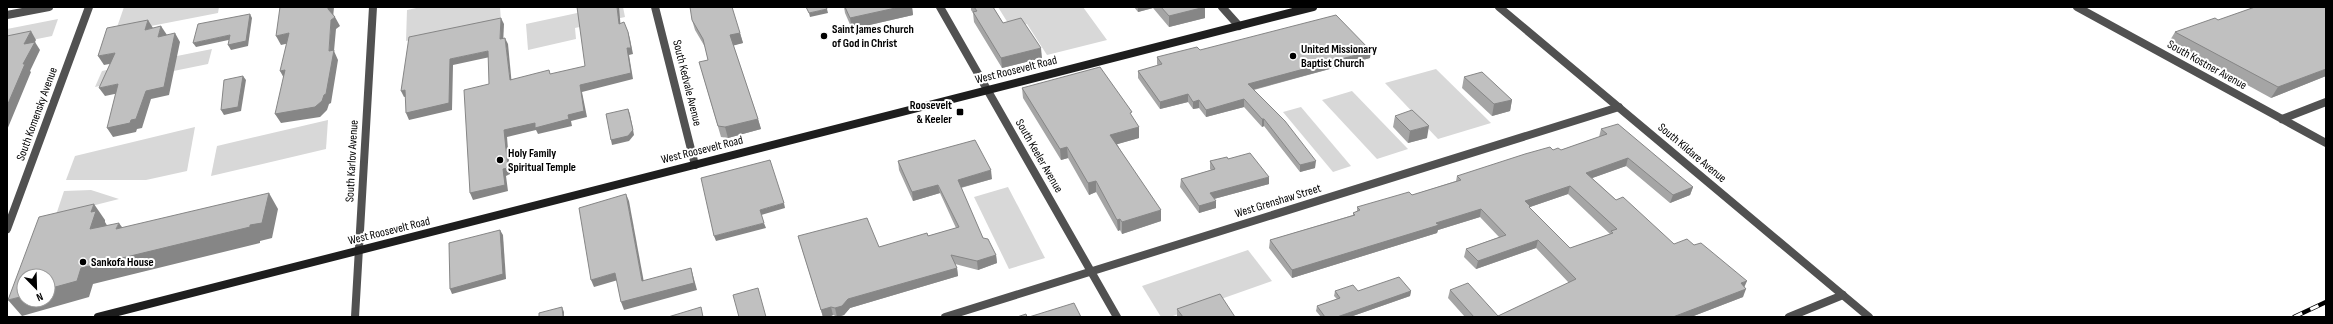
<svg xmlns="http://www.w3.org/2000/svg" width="2333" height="324" font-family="'Sofia Sans Condensed',sans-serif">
<rect width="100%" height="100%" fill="#fff"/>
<!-- green -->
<g fill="#d8d8d8">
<path d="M124,7H219L218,13L115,33Z"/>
<path d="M421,7H500L501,21L406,41L407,10Z"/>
<path d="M605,7H623L625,17L575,28L576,39L528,50L526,24Z"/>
<path d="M998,7H1083L1107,40L1047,55L1027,24L1011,28Z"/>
<path d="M58,19L52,36L7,45V29Z"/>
<path d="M212,49L208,64L95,87L102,71Z"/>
<path d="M1436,69L1491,123L1438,139L1385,83Z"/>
<path d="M1352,91L1408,149L1377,159L1322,100Z"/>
<path d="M1301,107L1351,166L1333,172L1283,112Z"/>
<path d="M328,120L326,149L211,176L217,146Z"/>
<path d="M195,127L187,171L146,180H66L75,156Z"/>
<path d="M1008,187L1045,258L1009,269L974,197Z"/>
<path d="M91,190L119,199L56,215L64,191Z"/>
<path d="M1248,250L1272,281L1170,317H1161L1142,286Z"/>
</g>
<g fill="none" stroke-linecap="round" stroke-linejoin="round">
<!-- minor -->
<g stroke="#515151" stroke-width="8">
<path d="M655,7L695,165"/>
<path d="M1222,7L1239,26"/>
<path d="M1499,7L1869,317"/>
<path d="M7,15L49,7"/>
<path d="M2282,119L2326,102"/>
<path d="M7,229L89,7"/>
<path d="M355,317L373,7"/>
<path d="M945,317L1619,107"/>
<path d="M1789,317L1843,295"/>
</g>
<!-- tertiary -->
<g stroke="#515151" stroke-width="8">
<path d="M940,7L1117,317"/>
<path d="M2077,7L2326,143"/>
</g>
<!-- secondary -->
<path stroke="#1e1e1e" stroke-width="8" d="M98,317L1313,7"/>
<!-- rail casing -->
<g stroke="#000" stroke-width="4.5">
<path id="rail" d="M2294,317L2326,302"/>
</g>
<!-- rail -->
<use href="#rail" stroke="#fff" stroke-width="3" stroke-dasharray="9" stroke-linecap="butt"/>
</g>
<!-- wall -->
<g fill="#a5a5a5" fill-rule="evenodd">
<path d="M844,7H912L913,15L852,29L845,13Z"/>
<path d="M971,7H993L1003,23L1042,58L1002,68L974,22L973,13L971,10Z"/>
<path d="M1134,7H1205V18L1169,27L1153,8L1138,12Z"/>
<path d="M692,20L740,33L743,43L733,45L758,119L761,129L728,138L721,137L702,72L708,60L705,47L695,30Z"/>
<path d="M2218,20L2326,76L2271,98L2169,42L2175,32Z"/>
<path d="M1200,50L1370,58L1254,90L1315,168L1300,172L1264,126L1262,127L1244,107L1206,117L1199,108L1193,109L1188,102L1160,109L1138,78V71L1158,66L1157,64V57Z"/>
<path d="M1464,77L1512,100L1510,111L1492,116L1462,88Z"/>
<path d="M1022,88L1132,116L1139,138L1117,144L1161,221L1122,234L1120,230L1118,231L1096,192L1089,195L1068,158L1061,160L1023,98Z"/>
<path d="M1395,116L1427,138L1408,143L1393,127Z"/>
<path d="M1601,129L1693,187L1690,195L1670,203L1626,166L1592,178L1616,200L1674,244L1694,245L1744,287L1743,297L1691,317H1465L1448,298L1450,290L1498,316L1569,283L1536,248L1476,269L1464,257L1466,249L1499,237L1480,217L1438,230L1437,233L1292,278L1269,248L1270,240L1353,215V213L1357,212V207L1412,195L1456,181L1457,176L1553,150H1561L1599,137ZM1568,194L1610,234L1570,248L1530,208V207Z"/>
<path d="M1228,159L1269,184L1214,199L1216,208L1199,213L1180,187L1181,179L1211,170L1210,169V161Z"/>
<path d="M898,161L992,179L961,188L983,238L996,255L997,263L978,270L955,264L957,268L958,276L850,308L844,315L838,317L833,315L829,317H823L798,236L879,247L928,236L956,228L940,193L913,201L899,170Z"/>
<path d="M1335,291H1411L1410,296L1350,317H1321L1316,311L1317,306L1337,299L1334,296Z"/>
<path d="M1177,309L1235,317H1177Z"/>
</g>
<!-- shaded-wall -->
<g fill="#868686">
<path d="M328,7H334L333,18L328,9Z"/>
<path d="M617,7H619L621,30L619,24Z"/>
<path d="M900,7H912L913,15L852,29L850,18Z"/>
<path d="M1138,7H1153V8L1138,12Z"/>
<path d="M1205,7V18L1169,27V16Z"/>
<path d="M827,9L828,13L810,17L809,13Z"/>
<path d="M250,14L252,18L248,46L231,50L228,45Z"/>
<path d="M335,17L340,26L336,29L334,51L338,60L331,103L329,104L327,110L320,117L281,123L275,114L329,51L331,20Z"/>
<path d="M501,18L504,24L503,45L500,39Z"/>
<path d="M148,20L153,28L145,30Z"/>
<path d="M161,26L167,35L163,46L158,37Z"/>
<path d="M31,31L36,40L35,42L40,50L30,71L31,72L7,130V106L23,64L24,44Z"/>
<path d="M628,32L630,39L633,54L629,55L633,79L582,92L587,117L571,121L572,126L538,134L536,130L507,137L510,174L506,176L508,191L473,200L470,193L503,169L504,130L580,85L627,48Z"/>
<path d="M175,33L180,42L169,95L151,99L142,128L137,129L136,132L113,137L107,128L131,120Z"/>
<path d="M289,33L294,42L281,45L276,36Z"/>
<path d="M740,33L743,43L732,46L730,35Z"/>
<path d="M230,35L233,39L196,47L193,43Z"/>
<path d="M505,38L508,44L512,86L510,80Z"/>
<path d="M1041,48L1042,58L1002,68L1001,58Z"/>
<path d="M488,51L490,57L453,65L452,110L409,120L406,113L450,59Z"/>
<path d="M1371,51L1370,58L1248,91V84Z"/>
<path d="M115,53L120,62L104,65L98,56Z"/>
<path d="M2326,69V76L2271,98L2278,87Z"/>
<path d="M285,70V80L280,71Z"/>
<path d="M243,76L246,80L241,111L224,115L221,110Z"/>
<path d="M118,84L124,92L105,96L99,88Z"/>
<path d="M405,90L408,96L404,97L401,91Z"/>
<path d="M1188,94V102L1160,109V102Z"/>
<path d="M1244,99V107L1206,117V110Z"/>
<path d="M1199,100V108L1193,109V102Z"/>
<path d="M1512,100L1510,111L1492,116L1494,104Z"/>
<path d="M628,109L630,114L634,135L629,141L612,145L611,140Z"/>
<path d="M758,119L761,129L728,138L725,127Z"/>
<path d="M1262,119H1264V126L1262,127Z"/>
<path d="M1429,126L1427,138L1408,143L1410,131Z"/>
<path d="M1139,127V138L1111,146L1110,135Z"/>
<path d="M1067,147L1068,158L1061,160L1060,149Z"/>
<path d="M1628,158L1626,166L1584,181L1586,173Z"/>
<path d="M1316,161L1315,168L1300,172V165Z"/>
<path d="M991,170L992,179L959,188L958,180Z"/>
<path d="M1269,177V184L1210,200V193Z"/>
<path d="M1096,181V192L1089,195L1088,183Z"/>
<path d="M938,185L940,193L913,201L912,192Z"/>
<path d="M1570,186L1568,194L1530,207L1528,215L1525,201Z"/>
<path d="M1693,187L1690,195L1670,203L1673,195Z"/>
<path d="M269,193L278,209L272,238L260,241V243L93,284L89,297L22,316L8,300L24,296V300H48V289L81,268L250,225Z"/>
<path d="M626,194L629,201L645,288L642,281Z"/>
<path d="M1216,201V208L1199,213V206Z"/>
<path d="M784,203L785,208L761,215L760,210Z"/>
<path d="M94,204L105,220V222L108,227L90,229L91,212Z"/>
<path d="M1481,209L1480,217L1438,230L1437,233L1292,278V270L1436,223Z"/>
<path d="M1161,210V221L1122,234V222Z"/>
<path d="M1120,219V230L1118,231L1117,220Z"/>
<path d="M119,223L130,238L116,229Z"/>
<path d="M764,223L766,228L716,241L714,236Z"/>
<path d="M500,230L503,235L506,279L452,294L450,289Z"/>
<path d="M1538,240L1536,248L1476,269L1478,261Z"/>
<path d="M996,255L997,263L978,270L977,261Z"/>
<path d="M691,268L697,290L624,310L621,302Z"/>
<path d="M957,268L958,276L850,308L844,315L837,317L835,308L848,299Z"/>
<path d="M615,273L618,280L594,287L591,280Z"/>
<path d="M1747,281L1743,290L1741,283Z"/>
<path d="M1746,289L1743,297L1691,317H1673Z"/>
<path d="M1411,291L1410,296L1350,317H1337Z"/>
<path d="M562,307L564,312V317H563Z"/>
<path d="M831,307L833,315L829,317H823L821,310Z"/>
</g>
<!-- building -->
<g fill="#c0c0c0" stroke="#868686" fill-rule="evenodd">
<path d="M280,7H328V9L335,17L331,20L329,51L334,50L326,94L324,95L322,101L315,107L275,114L285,70L280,71L289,33L276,36Z"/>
<path d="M577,7H617L619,24L624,22L628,32L631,48H627L631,73L580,85L584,111L568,115L569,119L535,128V123L504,130L508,168L503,169L505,185L470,193L464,90L489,84L488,51L450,59L449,103L406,113L405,90L401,91L409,37L501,18L500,39L505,38L510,80L549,70L550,74L585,66Z"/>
<path d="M690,7H732L740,33L730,35L758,119L725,127L718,126L699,62L708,60L703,39L692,20Z"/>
<path d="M806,7H826L827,9L809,13Z"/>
<path d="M845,7H900L850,18Z"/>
<path d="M974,7H993L1003,23L1021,18L1041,48L1001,58L973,12L977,11Z"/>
<path d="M1161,7H1205L1169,16Z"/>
<path d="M2255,7H2326V69L2278,87L2175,32L2215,18L2218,20Z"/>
<path d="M250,14L246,41L228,45L230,35L193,43L198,24Z"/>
<path d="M1336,15L1371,51L1248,84L1285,121L1316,161L1300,165L1264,119H1262L1244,99L1206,110L1199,100L1193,102L1188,94L1160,102L1138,71L1162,64L1157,57L1197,47L1200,50Z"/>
<path d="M148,20L145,30L161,26L158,37L175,33L164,87L146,91L136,119L131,120L130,123L107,128L118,84L99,88L115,53L98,56L107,28Z"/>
<path d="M31,31L24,44L35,42L23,64H25L7,106V36Z"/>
<path d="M1100,67L1132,112L1130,113L1139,127L1110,135L1161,210L1122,222L1120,219L1117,220L1096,181L1088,183L1067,147L1060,149L1022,88Z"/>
<path d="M1482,72L1512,100L1494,104L1464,77Z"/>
<path d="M243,76L238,107L221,110L224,80Z"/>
<path d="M628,109L633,130L628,136L611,140L606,114Z"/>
<path d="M1412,110L1429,126L1410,131L1395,116Z"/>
<path d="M1618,124L1693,187L1673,195L1628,158L1586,173L1616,200L1623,197L1674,244L1687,239L1694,245L1701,243L1747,281L1741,283L1746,289L1673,317H1474L1450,290L1468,283L1498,316L1576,279L1538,240L1478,261L1466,249L1506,235L1481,209L1436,223L1439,225L1292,270L1270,240L1355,215L1353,213L1360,210L1357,207L1409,192L1412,195L1461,180L1457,176L1525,154L1550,147L1553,150L1558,148L1561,150L1607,134L1601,129ZM1570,186L1617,229L1611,231L1613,233L1570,248L1529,207L1530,206L1525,201Z"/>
<path d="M975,140L991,170L958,180L983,238L988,239L996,255L977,261L951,255L957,268L848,299L842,306L835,308L831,307L821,310L798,236L867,218L879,247L927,233L928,236L959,227L938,185L912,192L898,161Z"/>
<path d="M1250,153L1269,177L1210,193L1216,201L1199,206L1181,179L1215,169L1210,161L1227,157L1228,159Z"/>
<path d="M770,160L784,203L760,210L764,223L714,236L701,178Z"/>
<path d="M269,193L262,223L250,225V227L81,268L77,281L48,289V276H24V296L8,300L39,217L94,204L91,212L96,211L90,229L119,223L116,229Z"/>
<path d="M626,194L642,281L691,268L694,283L621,302L615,273L591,280L579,208Z"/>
<path d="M500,230L503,274L450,289L449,243Z"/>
<path d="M1399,277L1411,291L1337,317H1325L1317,306L1340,298L1335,291L1353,285L1358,291Z"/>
<path d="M758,288L766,317H739L733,295Z"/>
<path d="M1220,294L1235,317H1183L1177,309Z"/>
<path d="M1074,303L1081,317H1029Z"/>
<path d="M562,307L563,317H539V313Z"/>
<path d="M701,307L703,317H668Z"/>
<path d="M1026,314L1027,317H1017Z"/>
</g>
<!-- markers -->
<g fill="#000" stroke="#fff" stroke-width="1.5">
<circle cx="824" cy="36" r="4"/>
<circle cx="1293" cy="56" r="4"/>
<rect x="956" y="108" width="8" height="8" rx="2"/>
<circle cx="500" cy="160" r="4"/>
<circle cx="83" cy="262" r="4"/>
</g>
<g text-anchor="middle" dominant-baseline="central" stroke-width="4" stroke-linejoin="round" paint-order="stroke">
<!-- poi labels -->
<g font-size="12" font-weight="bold" fill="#000" stroke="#fff" text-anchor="start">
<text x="832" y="29">Saint James Church<tspan x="832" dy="14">of God in Christ</tspan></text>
<text x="1301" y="49">United Missionary<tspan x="1301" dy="14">Baptist Church</tspan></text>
<text x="952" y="105" text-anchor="end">Roosevelt<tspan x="952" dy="14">&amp; Keeler</tspan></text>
<text x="508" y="153">Holy Family<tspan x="508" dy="14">Spiritual Temple</tspan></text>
<text x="91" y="262">Sankofa House</text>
</g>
<!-- street labels -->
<g font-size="12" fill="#000" stroke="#fff">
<text transform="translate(2207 65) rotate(29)">South Kostner Avenue</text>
<text transform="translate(1016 70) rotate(-14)">West Roosevelt Road</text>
<text transform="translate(687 83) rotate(76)">South Kedvale Avenue</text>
<text transform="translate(37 114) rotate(-70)">South Komensky Avenue</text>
<text transform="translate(702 150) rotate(-14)">West Roosevelt Road</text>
<text transform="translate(1692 153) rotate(40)">South Kildare Avenue</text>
<text transform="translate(1039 156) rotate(60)">South Keeler Avenue</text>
<text transform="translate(352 161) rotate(-87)">South Karlov Avenue</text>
<text transform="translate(1278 201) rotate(-17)">West Grenshaw Street</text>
<text transform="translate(389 231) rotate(-14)">West Roosevelt Road</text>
</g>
</g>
<!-- border -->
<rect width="2333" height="324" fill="none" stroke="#000000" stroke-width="16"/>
<!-- north arrow -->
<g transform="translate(36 288) rotate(157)"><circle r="19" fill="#ffffff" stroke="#999999"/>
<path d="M0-3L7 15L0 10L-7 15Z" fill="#000000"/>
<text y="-6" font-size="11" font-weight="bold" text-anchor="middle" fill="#000000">N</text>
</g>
</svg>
